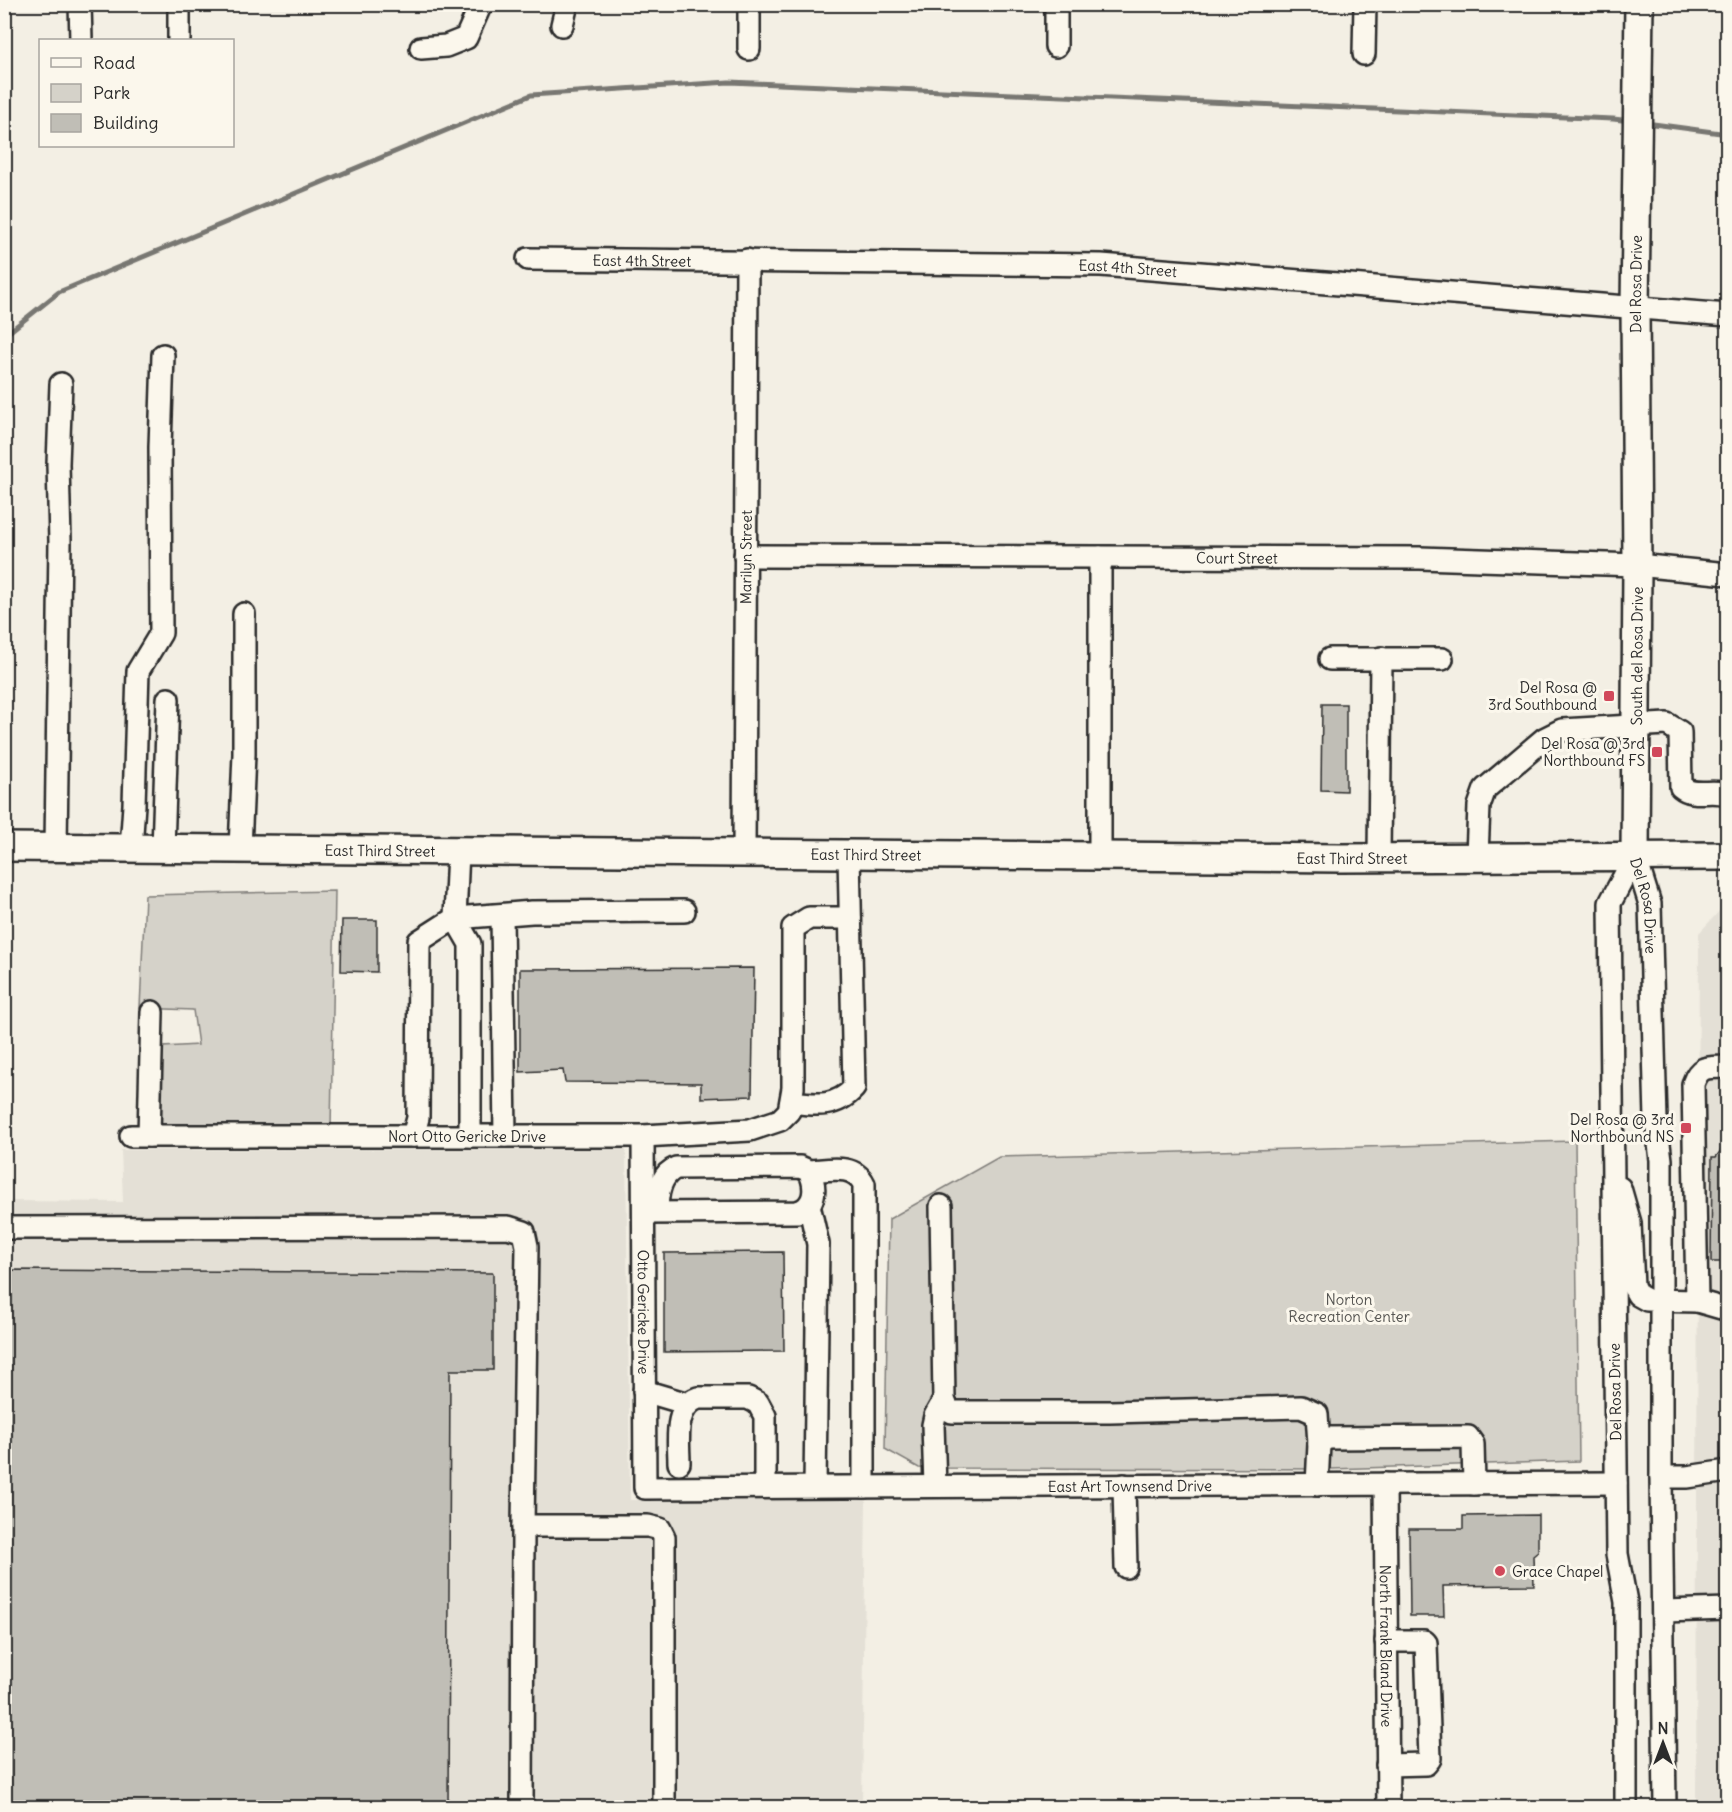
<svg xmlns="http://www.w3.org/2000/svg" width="1732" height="1812" font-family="Delius,sans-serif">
<rect width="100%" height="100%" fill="#f3efe4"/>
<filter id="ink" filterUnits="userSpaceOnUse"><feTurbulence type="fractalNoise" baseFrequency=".0167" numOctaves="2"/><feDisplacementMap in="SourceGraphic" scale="12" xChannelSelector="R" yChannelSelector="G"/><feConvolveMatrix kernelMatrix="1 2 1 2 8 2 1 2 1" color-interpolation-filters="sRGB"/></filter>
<g filter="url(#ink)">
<!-- built -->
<g fill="#e4e0d6">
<path d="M1724,906H1727L1728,1807L1696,1808L1699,933Z"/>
<path d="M626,1149L630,1500L866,1499L862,1807L5,1808V1201L123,1202L121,1150Z"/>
</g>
<!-- green -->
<g fill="#d5d2c9" stroke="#807e7a" stroke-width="1.5">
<path d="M335,891L331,1129L160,1127L163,1047L198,1045L193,1010L140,1008L145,895Z"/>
<path d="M1575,1141L1579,1461L1331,1469L919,1468L885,1449L889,1219L999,1157Z"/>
</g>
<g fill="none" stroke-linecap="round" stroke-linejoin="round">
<!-- stream -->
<g stroke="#787772" stroke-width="5">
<path d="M1646,123L1728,134"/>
<path d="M4,336L59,292L531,95L729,82L1613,119L1631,121"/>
</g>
</g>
<!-- building -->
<g fill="#c0beb6" stroke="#2b2b2b" stroke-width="1.5">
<path d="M1322,704H1346V791L1321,790Z"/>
<path d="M342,920H377V972L341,971Z"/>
<path d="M754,968L752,1096L701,1098V1083L565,1082L563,1070L520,1072V969Z"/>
<path d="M1728,1141V1262H1711L1712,1157H1716Z"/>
<path d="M783,1252L784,1351L664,1352V1253Z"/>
<path d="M4,1270L493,1273V1370H450L448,1808H4Z"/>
<path d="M1538,1515V1552L1533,1556L1534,1585L1443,1586L1444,1616H1410L1409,1529H1463V1516Z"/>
</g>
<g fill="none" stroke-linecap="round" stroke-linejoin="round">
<!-- minor casing -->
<g stroke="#2b2b2b" stroke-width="26">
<g id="minor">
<path d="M80,4L81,40"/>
<path d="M179,4V40"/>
<path d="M749,4V49"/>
<path d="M562,25L567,4"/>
<path d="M1056,46V4"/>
<path d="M421,48L446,46L466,38L481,4"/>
<path d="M1364,54L1365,4"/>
<path id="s1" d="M528,259L1101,265L1728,315"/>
<path id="s2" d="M745,556L1420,558L1637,565L1728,574"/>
<path d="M1330,659H1442"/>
<path d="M56,847L60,541L58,464L61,384"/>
<path d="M131,848L134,805L138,671L161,633L160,447L163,355"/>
<path d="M163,849L168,699"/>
<path d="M240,849L244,754V614"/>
<path id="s3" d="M744,854L747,260"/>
<path d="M1100,856V557"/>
<path d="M1477,856L1479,806L1485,789L1544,739L1562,730L1667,724L1680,732L1681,787C1694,798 1714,788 1728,795"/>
<path id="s4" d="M1635,856L1650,904L1656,1120L1661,1160V1477L1665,1808"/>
<path d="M1379,857L1381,658"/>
<path d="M502,915L505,1136"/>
<path d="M791,1102C816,1105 836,1108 854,1088L849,855"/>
<path id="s5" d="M131,1136H643L750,1130L780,1120L789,1111L793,1088V928L809,918H850"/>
<path d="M149,1136L152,1012"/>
<path d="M413,1136L418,1118L419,941L455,918L458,851"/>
<path d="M470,1136V944L455,918L532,912L684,911"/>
<path id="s6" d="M643,1136L645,1488L1616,1483"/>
<path d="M809,1171C829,1170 854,1163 864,1184V1487"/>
<path d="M1620,1188L1630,1223L1633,1286L1638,1295L1647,1300L1697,1301L1693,1084C1700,1064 1708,1068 1728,1067"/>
<path d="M809,1205L818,1244L815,1487"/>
<path d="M941,1206L944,1400L948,1409L952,1412H1110L1301,1407L1317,1414L1319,1444"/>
<path d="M644,1213L797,1212C816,1207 817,1187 809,1171L800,1167L676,1168C659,1175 657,1197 657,1212"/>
<path d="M4,1228L508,1227L524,1232L527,1246L523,1526L522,1808"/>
<path d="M1697,1301L1728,1310"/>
<path d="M644,1391L688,1404"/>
<path d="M679,1463C679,1442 673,1407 698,1398H748L758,1403L765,1416V1487"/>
<path d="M1661,1477H1687L1728,1471"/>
<path id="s7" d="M1385,1484L1388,1808"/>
<path d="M1124,1485L1126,1567"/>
<path d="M1317,1485L1319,1444L1327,1438L1468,1437L1473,1444L1474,1484"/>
<path d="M935,1486L933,1425L935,1416L944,1400"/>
<path d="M523,1526H648L660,1529L664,1537V1808"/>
<path d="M1664,1611L1728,1609"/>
<path d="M1386,1641H1424L1426,1643L1430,1759L1426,1764L1387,1765"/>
<path d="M1626,1808V1602L1617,1554L1610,903L1635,856"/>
</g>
</g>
<!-- major casing -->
<g stroke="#2b2b2b" stroke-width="32">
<g id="major">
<path id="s8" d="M4,847L1340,858L1728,856"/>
<path id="s9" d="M1635,856L1637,565L1635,307L1639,4"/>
</g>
</g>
<!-- minor -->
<use href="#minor" stroke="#fbf7ec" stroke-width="21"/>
<!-- major -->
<use href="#major" stroke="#fbf7ec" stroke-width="27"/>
</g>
</g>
<!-- markers -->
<g fill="#d1495b" stroke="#fbf7ec" stroke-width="2">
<rect x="1603" y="690" width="12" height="12" rx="3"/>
<rect x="1651" y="746" width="12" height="12" rx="3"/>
<rect x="1680" y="1122" width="12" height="12" rx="3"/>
<circle cx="1500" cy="1571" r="6"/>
</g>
<g text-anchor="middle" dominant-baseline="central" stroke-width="6" stroke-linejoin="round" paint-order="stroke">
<!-- street labels -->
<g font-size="15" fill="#2b2b2b" stroke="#fbf7ec">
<text stroke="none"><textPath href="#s1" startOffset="114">East 4th Street</textPath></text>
<text stroke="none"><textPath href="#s1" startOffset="600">East 4th Street</textPath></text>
<text stroke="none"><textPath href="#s9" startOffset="572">Del Rosa Drive</textPath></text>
<text stroke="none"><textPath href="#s3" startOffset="297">Marilyn Street</textPath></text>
<text stroke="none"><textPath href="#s2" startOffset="492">Court Street</textPath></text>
<text stroke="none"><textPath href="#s9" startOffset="200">South del Rosa Drive</textPath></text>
<text stroke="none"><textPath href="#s8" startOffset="376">East Third Street</textPath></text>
<text stroke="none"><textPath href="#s8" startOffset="862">East Third Street</textPath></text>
<text stroke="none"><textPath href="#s8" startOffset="1348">East Third Street</textPath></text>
<text stroke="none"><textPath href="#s4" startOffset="51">Del Rosa Drive</textPath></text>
<text stroke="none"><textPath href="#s5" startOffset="336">Nort Otto Gericke Drive</textPath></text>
<text stroke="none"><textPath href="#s6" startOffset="176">Otto Gericke Drive</textPath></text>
<text transform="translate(1615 1392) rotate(-91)">Del Rosa Drive</text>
<text stroke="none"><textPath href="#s6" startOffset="837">East Art Townsend Drive</textPath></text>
<text stroke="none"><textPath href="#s7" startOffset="162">North Frank Bland Drive</textPath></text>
</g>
<!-- poi labels -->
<g font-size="15" fill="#2b2b2b" stroke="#fbf7ec" text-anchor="end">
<text x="1597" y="687">Del Rosa @<tspan x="1597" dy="17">3rd Southbound</tspan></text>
<text x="1645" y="743">Del Rosa @ 3rd<tspan x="1645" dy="17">Northbound FS</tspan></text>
<text x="1674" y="1119">Del Rosa @ 3rd<tspan x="1674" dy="17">Northbound NS</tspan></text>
<text x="1512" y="1571" text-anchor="start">Grace Chapel</text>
</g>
<!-- park labels -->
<g font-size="15" fill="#565552" stroke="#fbf7ec">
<text x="1349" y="1299">Norton<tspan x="1349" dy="17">Recreation Center</tspan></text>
</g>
</g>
<!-- margin -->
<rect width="1732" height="1812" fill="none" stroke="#fbf7ec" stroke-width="24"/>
<rect x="12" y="12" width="1708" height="1788" fill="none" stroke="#2b2b2b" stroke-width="2" filter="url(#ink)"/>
<!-- legend -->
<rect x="39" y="39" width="195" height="108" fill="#fbf7ec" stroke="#a8a59f" stroke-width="1.5"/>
<rect x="51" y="58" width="30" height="9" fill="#fbf7ec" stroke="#a8a59f" stroke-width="1.5"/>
<text x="93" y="69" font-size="18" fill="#2b2b2b">Road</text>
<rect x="51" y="84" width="30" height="18" fill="#d5d2c9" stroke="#a8a59f" stroke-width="1.5"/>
<text x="93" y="99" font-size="18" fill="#2b2b2b">Park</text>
<rect x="51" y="114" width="30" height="18" fill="#c0beb6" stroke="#a8a59f" stroke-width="1.5"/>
<text x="93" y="129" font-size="18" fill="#2b2b2b">Building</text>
<!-- north arrow -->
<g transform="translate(1663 1743)" stroke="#fbf7ec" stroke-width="4.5" paint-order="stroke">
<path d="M0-4.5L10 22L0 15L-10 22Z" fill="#2b2b2b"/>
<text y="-9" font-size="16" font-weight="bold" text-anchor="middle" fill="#2b2b2b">N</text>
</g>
</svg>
